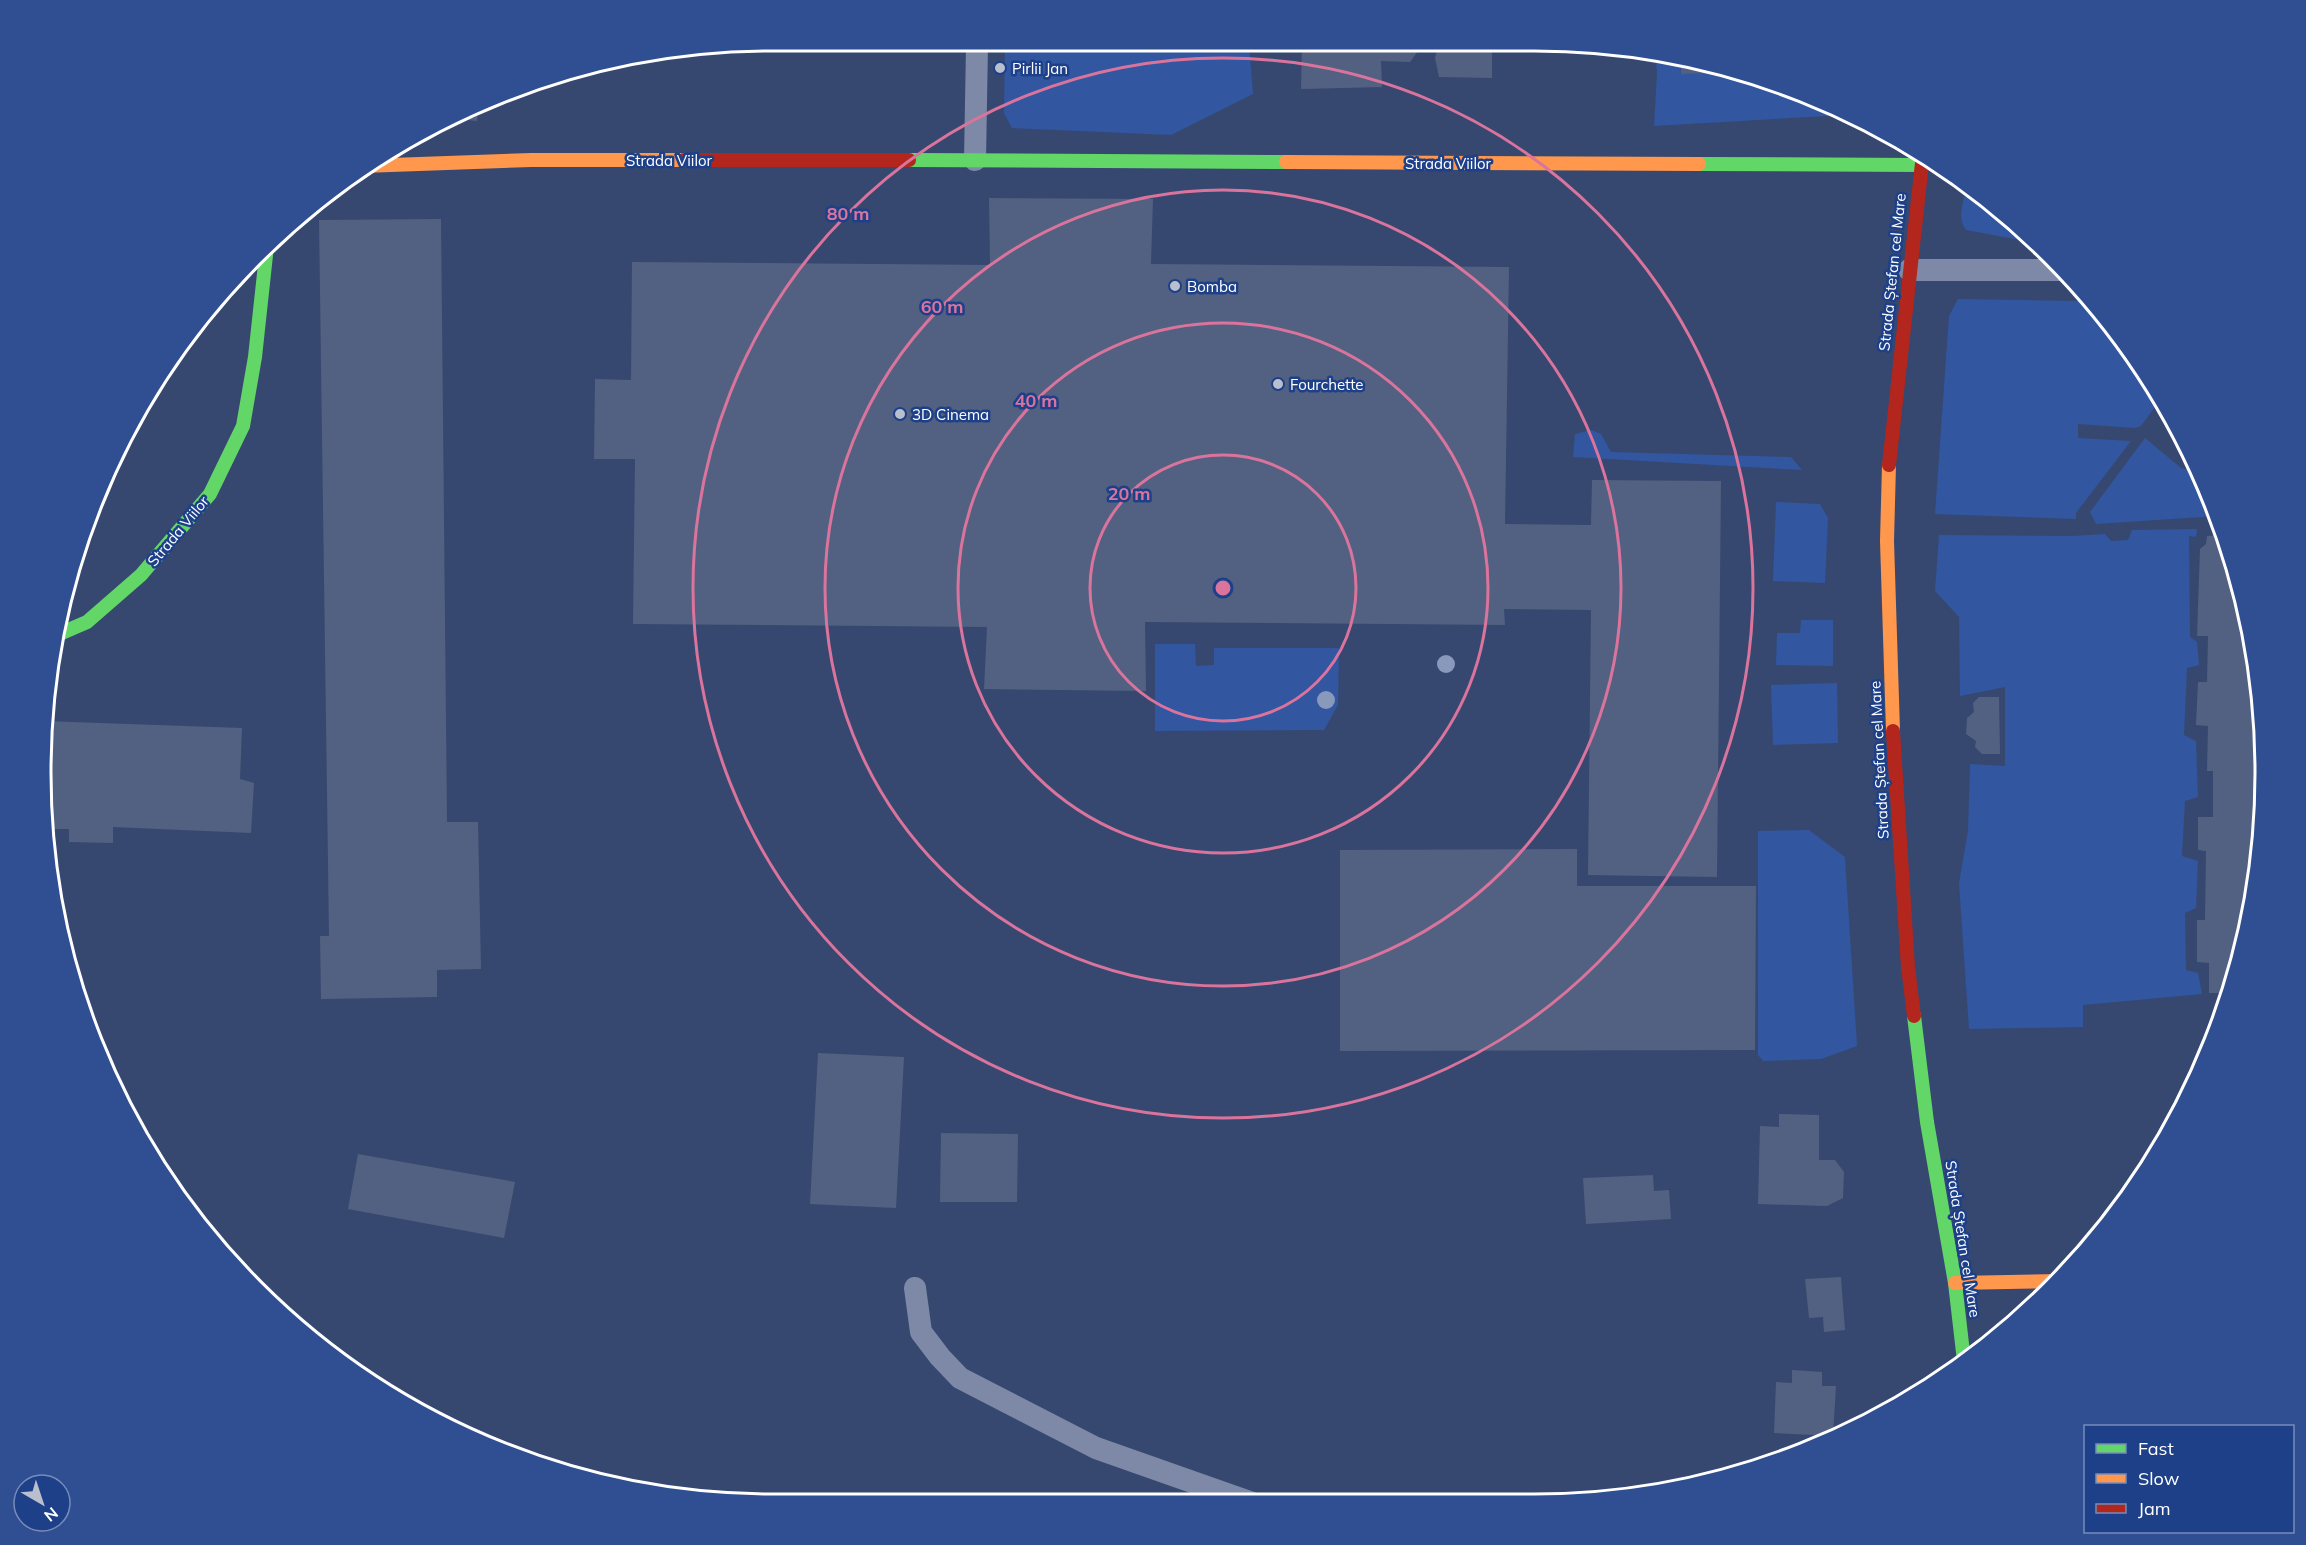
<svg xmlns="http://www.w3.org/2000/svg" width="2306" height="1545" font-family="Mulish,sans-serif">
<rect width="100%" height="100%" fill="#364870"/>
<!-- green -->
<g fill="#3256a0">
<path d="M1249,43L1253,94L1171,135L1012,128L1004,113L1005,44Z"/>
<path d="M1655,52L1679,56L1681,74L1732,73L1846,112L1844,115L1654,126L1657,73Z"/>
<path d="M1967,186L2037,243L1966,230C1956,217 1964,201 1967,186Z"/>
<path d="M2086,297L2142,366L2160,400L2141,426L2135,428L2078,424V438L2131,441L2076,513V519L1935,514L1949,316L1958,299L2081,301Z"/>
<path d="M1591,430L1601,434L1611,452L1791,457L1802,470L1573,457L1575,434Z"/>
<path d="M2145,438L2181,468L2200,473L2210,492L2217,516L2096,524L2090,512Z"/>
<path d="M1776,502L1820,504L1828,518L1825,583L1773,581Z"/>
<path d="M2197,529L2196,537L2189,536L2190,637L2197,642L2199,665L2187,668L2184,735L2196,741L2198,797L2185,801L2182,856L2198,861L2196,908L2185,913L2186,970L2198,973L2202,994L2083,1005V1027L1969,1029L1959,883L1968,831L1970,764L2005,766V687L1960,696L1959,617L1935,591L1939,535L2072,536L2105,534L2111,541L2128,540L2132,530Z"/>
<path d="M1801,620H1833V666L1776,665L1777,633H1800Z"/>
<path d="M1155,644H1195L1196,666L1214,665V648H1339L1338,705L1324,730L1155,731Z"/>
<path d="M1837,683L1838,743L1773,745L1771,685Z"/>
<path d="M1809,830L1845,857L1857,1046L1821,1059L1763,1061L1758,1055V831Z"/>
</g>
<!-- building -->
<g fill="#526181">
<path d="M1492,41V78L1439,77L1435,58L1438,46L1421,47L1410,62L1381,61L1382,87L1301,89L1302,42Z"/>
<path d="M1681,56L1731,73L1681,74Z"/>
<path d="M478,109L477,121L457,119L466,114Z"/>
<path d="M989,198L1153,199L1151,264L1509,267L1505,524L1591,525L1592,480L1721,481L1717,877L1588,875L1591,610L1504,609L1505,625L1145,622L1146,691L984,689L987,627L633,624L635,459H594L595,379L631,380L632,262L990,265Z"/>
<path d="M441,219L447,822H478L481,969L437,970V997L321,999L320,936H329L319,220Z"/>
<path d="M2223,535L2251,629L2265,772L2251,915L2228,993H2209V963L2197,962V920H2205L2206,851L2198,850V817H2213V771H2207L2208,726L2196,725L2198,682H2207L2208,636H2197L2200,549L2206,544L2207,536Z"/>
<path d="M1979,697H1999L2000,754H1982L1975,747L1976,741L1966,734L1967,718L1974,712L1973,703Z"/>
<path d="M43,721L242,728L240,779L254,783L251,833L113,827V843L69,842V829H49Z"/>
<path d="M1577,849V886H1756L1755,1050L1340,1051V850Z"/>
<path d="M818,1053L904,1057L896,1208L810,1204Z"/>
<path d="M1779,1114L1819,1115V1160H1835L1844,1172L1843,1198L1827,1206L1758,1204L1760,1126L1779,1127Z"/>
<path d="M941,1133L1018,1134L1017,1202H940Z"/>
<path d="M358,1154L515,1182L504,1238L348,1209Z"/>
<path d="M1653,1175L1654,1191L1669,1190L1671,1219L1586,1224L1583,1178Z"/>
<path d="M1841,1277L1845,1330L1824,1332L1823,1317L1809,1318L1805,1279Z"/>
<path d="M1792,1370L1822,1372V1386H1836L1833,1436L1774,1433L1776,1382L1792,1383Z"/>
</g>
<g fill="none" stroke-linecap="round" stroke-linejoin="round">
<!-- lane -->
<g stroke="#7d89a6" stroke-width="22">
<path d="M975,160L977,45"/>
<path d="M1909,270H2063"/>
<path d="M915,1288L921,1332L940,1357L960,1378L1096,1448L1255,1504"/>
</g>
<!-- fast -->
<g stroke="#63d668" stroke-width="14">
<path d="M909,160L1286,162"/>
<path d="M1699,164L1921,165"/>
<path d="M57,635L87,622L141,575L210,494L243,426L255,357L267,246"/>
<path d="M1914,1016L1927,1122L1955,1283L1964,1361"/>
</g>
<!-- slow -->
<g stroke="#ff974d" stroke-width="14">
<path d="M1286,162L1699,164"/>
<path d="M363,166L531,160H684"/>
<path d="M1889,465L1887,541L1893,731"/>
<path d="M1955,1283L2058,1281"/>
</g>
<!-- jam -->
<g stroke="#b3261e" stroke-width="14">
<path d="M684,160H909"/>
<path d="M1889,465L1923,154"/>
<path d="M1893,731L1908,967L1914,1016"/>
</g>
</g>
<!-- trees -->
<g fill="#8999bb">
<circle cx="1446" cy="664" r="9"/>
<circle cx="1326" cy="700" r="9"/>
</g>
<!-- distance rings -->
<g fill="none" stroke="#da749d" stroke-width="3">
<circle cx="1223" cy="588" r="133"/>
<circle cx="1223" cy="588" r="265"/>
<circle cx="1223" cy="588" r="398"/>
<circle cx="1223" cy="588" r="530"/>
</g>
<!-- markers -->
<g fill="#b9bfcd" stroke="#1d4089" stroke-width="2">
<circle cx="1000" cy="68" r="6"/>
<circle cx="1175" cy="286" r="6"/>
<circle cx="1278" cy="384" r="6"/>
<circle cx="900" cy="414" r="6"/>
</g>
<g text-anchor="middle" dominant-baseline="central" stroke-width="5" stroke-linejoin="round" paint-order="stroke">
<!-- poi labels -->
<g font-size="15" fill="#fff" stroke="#1d4089" text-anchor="start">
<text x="1012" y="68">Pirlii Jan</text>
<text x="1187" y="286">Bomba</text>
<text x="1290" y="384">Fourchette</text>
<text x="912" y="414">3D Cinema</text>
</g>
<!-- street labels -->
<g font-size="15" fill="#fff" stroke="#1d4089">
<text x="669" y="160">Strada Viilor</text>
<text x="1448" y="163">Strada Viilor</text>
<text transform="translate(1892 272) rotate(-84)">Strada Ștefan cel Mare</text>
<text transform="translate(178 531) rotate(-50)">Strada Viilor</text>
<text transform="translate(1879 760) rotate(-93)">Strada Ștefan cel Mare</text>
<text transform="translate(1963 1239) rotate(81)">Strada Ștefan cel Mare</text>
</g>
</g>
<!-- crop -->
<path d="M0 0H2306V1545H0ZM772 51H1534A721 721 0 0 1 2255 772V773A721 721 0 0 1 1534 1494H772A721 721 0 0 1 51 773V772A721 721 0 0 1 772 51Z" fill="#2f4f92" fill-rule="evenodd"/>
<path fill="none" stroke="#fff" stroke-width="3" d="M772 51H1534A721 721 0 0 1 2255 772V773A721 721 0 0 1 1534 1494H772A721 721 0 0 1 51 773V772A721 721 0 0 1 772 51Z"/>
<circle cx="1223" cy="588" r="9" fill="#da749d" stroke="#1d4089" stroke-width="3"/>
<g font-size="18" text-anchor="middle" font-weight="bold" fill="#da749d" stroke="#1d4089" stroke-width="5" stroke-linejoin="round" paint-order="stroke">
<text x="848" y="220">80 m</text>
<text x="942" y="313">60 m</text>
<text x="1036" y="407">40 m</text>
<text x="1129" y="500">20 m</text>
</g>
<!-- legend -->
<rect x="2084" y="1425" width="210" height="108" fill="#1d4089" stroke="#778cb8" stroke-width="1.5"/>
<rect x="2096" y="1444" width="30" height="9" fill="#63d668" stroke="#778cb8" stroke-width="1.5"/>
<text x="2138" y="1455" font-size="18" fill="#ffffff">Fast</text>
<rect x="2096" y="1474" width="30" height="9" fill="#ff974d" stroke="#778cb8" stroke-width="1.5"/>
<text x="2138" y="1485" font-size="18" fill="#ffffff">Slow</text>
<rect x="2096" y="1504" width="30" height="9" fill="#b3261e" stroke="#778cb8" stroke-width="1.5"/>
<text x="2138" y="1515" font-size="18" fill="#ffffff">Jam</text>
<!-- north arrow -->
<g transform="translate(42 1503) rotate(141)"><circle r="28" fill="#1d4089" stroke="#778cb8" stroke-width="1.5"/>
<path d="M0-4.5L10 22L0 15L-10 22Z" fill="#b9bfcd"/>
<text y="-9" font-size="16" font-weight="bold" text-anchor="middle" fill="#ffffff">N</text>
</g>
</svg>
